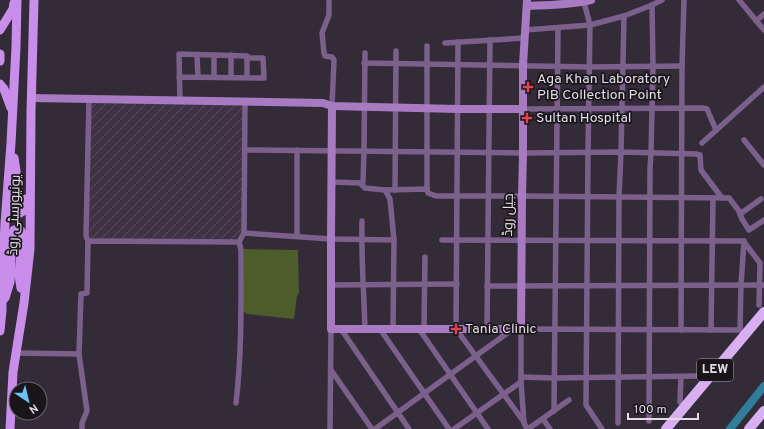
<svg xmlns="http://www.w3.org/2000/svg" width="764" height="429" font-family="Overpass,Cairo,sans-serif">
<defs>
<pattern id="industrial-furrows" width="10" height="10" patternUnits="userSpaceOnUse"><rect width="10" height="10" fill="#3f3244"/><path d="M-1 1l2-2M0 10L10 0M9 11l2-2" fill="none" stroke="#5b4f5f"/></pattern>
</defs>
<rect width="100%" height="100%" fill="#342b38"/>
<!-- industrial -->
<path fill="url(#industrial-furrows)" d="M89,99L245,102L244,233L239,242L88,241Z"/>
<!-- green -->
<path fill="#4c5c2b" d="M244,249L298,250L299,293L297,296L294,319L247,314L243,311Z"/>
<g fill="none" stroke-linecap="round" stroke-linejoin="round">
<!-- river -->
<path stroke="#307e99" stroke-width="8" d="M730,429L764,386"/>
<!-- street -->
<g stroke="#7c608c" stroke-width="5.5">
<path d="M329,0V15L322,33L324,53L325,56L332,57L334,60L332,106"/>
<path d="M739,0L764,30"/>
<path d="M584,2L590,25L588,152L586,405L602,429"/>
<path d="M756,21L764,14"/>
<path d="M525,30L590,25L624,16L652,5L662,0"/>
<path d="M458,42L456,329L524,422"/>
<path d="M445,43L524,38"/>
<path d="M197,55L198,77"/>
<path d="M231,55V77"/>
<path d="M247,58V77"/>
<path d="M364,63L590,67L682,66"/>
<path d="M179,77L264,78L263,58H247V56L179,54L180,101"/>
<path d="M214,77V55"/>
<path d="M523,109L704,108L707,109L716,130"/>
<path d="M744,140L764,165"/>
<path d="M702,143L764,87"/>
<path d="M245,150L523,153L621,152L696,154L700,155L701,170L722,198"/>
<path d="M297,150V236"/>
<path d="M332,182L360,183L365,188L385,190L427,189L428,193L436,196H522L729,198L739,211L742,219L749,230L764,220"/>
<path d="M360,183L363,182L364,151L365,53"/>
<path d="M427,189V46"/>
<path d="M385,190L390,199L394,240L393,329"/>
<path d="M395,190L396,51"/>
<path d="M740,214L761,199"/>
<path d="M362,221C361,257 364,293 365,329"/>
<path d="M244,233L331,239L394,240"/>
<path d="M442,240L744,241"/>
<path d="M88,241L86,236L89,99"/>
<path d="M239,242L244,233L245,102"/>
<path d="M744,242L760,263L759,305"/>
<path d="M331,285L457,284"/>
<path d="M487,286L764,285"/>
<path d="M341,329L409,429"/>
<path d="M380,329L449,429"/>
<path d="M419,329L488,429"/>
<path d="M424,329L425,257"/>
<path d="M487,329L490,40"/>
<path d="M681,330L682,66L684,0"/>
<path d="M711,330L713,198"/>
<path d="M16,353L79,354"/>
<path d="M331,370L372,429"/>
<path d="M521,377L554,378L699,376"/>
<path d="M680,402L681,377"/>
<path d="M554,411L558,28"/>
<path d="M543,419L550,429"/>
<path d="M649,421L650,169L651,153L653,66L652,5"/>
<path d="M618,423L619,197L621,152L624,16"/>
<path d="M82,429V423L87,411L79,354L81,294L87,293L88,241L239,242L241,250C241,301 242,352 236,403"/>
<path d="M330,429L331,329"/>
<path d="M375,429L513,329"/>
<path d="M454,429L521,382"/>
<path d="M527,429L524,423L521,382V329L740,330L741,285L744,241"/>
<path d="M528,429L569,400"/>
</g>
<!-- secondary -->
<g stroke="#a77ac1" stroke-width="8">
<path d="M527,6C548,5 570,5 591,0"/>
<path d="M31,98L323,103L332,106L458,109H523"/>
<path d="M332,106L331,239V329H521L522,196L523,153V65L527,0"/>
</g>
<!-- primary -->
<g stroke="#c98ee9" stroke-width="9">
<path d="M0,30L13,9L14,3"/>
<path d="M0,54V61"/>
<path d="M0,84L4,89L11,108"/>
<path d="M14,158L16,171L15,206L16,211L20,213C26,210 26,206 26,199"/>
<path d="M5,298L10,282L12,234L14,230L18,229L21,231L23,234L19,275L21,288"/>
<path d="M0,331L2,310V286L5,223L11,143L16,47L17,0"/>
<path d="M10,429L13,372L24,303L30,249L31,111L34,0"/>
</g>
<!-- highway -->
<g stroke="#d8aff1" stroke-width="10">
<path d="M666,429L764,312"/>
<path d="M749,429L764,411"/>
</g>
</g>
<!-- markers -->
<g fill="#e0444e" stroke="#19151b" stroke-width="1.5">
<path d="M526 81h4v4h4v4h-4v4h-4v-4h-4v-4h4z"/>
<path d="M525 112h4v4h4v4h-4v4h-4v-4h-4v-4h4z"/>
<path d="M454 323h4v4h4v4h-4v4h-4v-4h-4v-4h4z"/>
</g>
<g text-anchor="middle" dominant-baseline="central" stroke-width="3.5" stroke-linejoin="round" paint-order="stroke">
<!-- shield labels -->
<rect fill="#19151b" stroke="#a6a1a8" stroke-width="1" x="697" y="359" width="36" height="22" rx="3"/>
<g font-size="13" font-weight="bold" fill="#e3dde5">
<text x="715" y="370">LEW</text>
</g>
<!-- poi labels -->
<g font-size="14" fill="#e3dde5" stroke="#19151b" text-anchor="start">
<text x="537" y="79">Aga Khan Laboratory<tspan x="537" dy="16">PIB Collection Point</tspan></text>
<text x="536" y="118">Sultan Hospital</text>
<text x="465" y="329">Tania Clinic</text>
</g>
<!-- street labels -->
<g font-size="14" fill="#e3dde5" stroke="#19151b">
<text transform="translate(15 215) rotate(-88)">یونیورسٹی روڈ</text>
<text transform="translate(509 215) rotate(-89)">جیل روڈ</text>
</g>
</g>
<!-- north arrow -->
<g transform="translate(28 401) rotate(145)"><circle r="19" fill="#19151b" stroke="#6a656c"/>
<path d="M0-3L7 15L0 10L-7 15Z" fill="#6cc3f2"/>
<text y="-6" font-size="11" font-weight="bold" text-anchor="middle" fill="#e3dde5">N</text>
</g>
<!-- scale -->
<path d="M628 413v6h70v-6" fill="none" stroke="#e3dde5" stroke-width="2"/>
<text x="634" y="413" font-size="12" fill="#e3dde5" stroke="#19151b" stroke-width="3" paint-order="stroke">100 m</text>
</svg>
